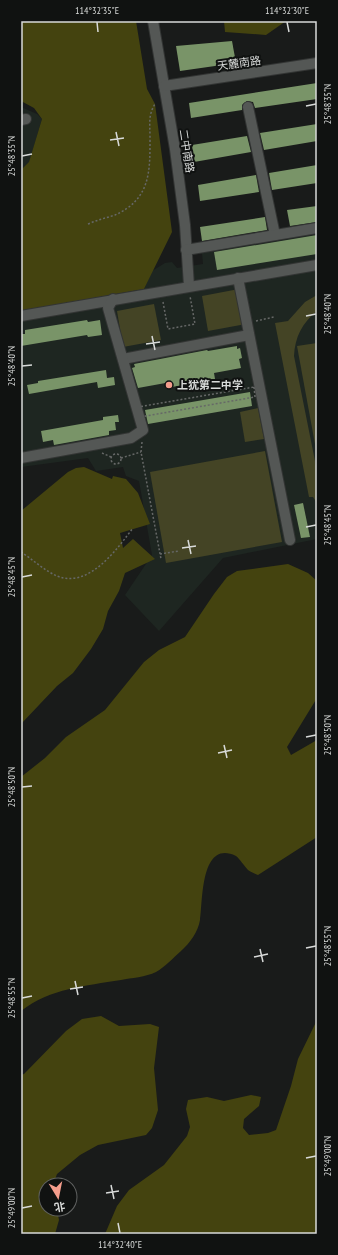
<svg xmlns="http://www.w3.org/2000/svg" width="338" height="1255" font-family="'PT Sans Narrow','Noto Sans SC',sans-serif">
<rect width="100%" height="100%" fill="#191b1a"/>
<!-- built -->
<g fill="#1e2621">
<path d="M21,107L37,114L42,119L29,163L21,170Z"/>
<path d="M317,234V539L223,558L159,631L125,595L152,555L139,481L126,476L123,467L96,471L88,458L21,467V311L144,289L152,271L165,263L172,262L177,268L203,264L202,253Z"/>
</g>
<!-- green -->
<g fill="#444425">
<path d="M239,289L246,324L208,331L202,296Z"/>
<path d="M317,295V311C302,323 295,337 294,356L317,471V503L313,497H309L275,323L288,321L305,302Z"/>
<path d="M154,304L161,340L123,347L117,311Z"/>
<path d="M317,343V455L297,346Z"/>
<path d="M258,408L264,439L245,442L240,412Z"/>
<path d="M265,451L282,542L166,563L150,472Z"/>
</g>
<!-- forest -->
<g fill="#44430f">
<path d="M21,21H136L147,89L155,104L172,232L144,289L21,311V170L29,162L42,119L34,108L21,101Z"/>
<path d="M224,21H286L266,35L225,32Z"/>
<path d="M84,467L112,479L113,476L126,479L138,493L150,524L120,533L123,548L133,539L155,559L125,573L119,591L108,611L103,629L91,649L73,673L57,686L21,724V511L68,472L76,468Z"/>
<path d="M288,564L308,573L317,581V698L287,747L291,755L317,740V837L258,875C255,874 251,872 248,870C244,866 240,859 236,856C200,839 203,902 200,920C198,932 190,943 181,951C173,958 165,967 156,972C146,977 131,978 121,980C85,986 51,988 21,1011V777L45,758L66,737L105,710L144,662L159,650L185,637L214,594L227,577L237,571Z"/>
<path d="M101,1016L119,1026L150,1024L159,1027L154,1068L158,1110L152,1128L146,1135L98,1145L80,1155L57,1174L53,1185H46V1209L57,1210L59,1220L55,1234H21V1075L24,1074L66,1031L82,1019Z"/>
<path d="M317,1020V1234H105L117,1206L129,1190L164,1165L187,1136L190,1127L186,1109L188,1100L207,1097L224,1101L251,1095L261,1097L259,1106L244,1119L243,1128L249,1135L268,1133L276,1130L291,1086L298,1059Z"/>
</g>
<!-- building -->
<g fill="#799468">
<path d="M232,41L236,63L180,71L176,46Z"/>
<path d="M317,83V99L255,108L253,102L247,101L242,105V110L191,118L189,103Z"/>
<path d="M317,124V141L264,150L260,133Z"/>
<path d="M247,136L251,152L194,162L192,145Z"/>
<path d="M317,165V183L272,190L269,173Z"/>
<path d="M256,175L259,192L200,201L198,185Z"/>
<path d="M317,206V222L290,226L287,210Z"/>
<path d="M265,217L267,230L202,241L200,227Z"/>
<path d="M317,235V254L217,270L214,252Z"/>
<path d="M87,320L88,322L100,320L102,335L88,337L87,335L21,346V334H25V330Z"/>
<path d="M237,346V349L240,348L242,358L239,359L241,368L214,373L215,379L172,387L171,382L138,388L132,368L135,367L134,364L207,350L208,351Z"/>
<path d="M106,370L107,378L114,377L115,385L98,388L97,382L29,394L27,385L38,383V381Z"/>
<path d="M250,392L252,406L148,424L145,410Z"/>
<path d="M118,415L119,422H115L116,430L109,431V435L54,445L53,440L43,442L41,431L103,420V417Z"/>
<path d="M303,503L310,537L301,538L294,505Z"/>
</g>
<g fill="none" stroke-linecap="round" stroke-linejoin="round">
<!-- minor casing -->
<g stroke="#333534" stroke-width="12">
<g id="minor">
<path d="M153,21L175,149L185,225L189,286"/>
<path d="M164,86L317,63"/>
<path d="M248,107L275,235"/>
<path d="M21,120L26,119"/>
<path d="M186,250L317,228"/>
<path d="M238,278L290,540"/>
<path d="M21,316L317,265"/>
<path d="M123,359L249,335"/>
<path d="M21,458L131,438L143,430L108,308L113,299"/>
</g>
</g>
<!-- path -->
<g stroke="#666867" stroke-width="1.5" stroke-dasharray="2 2" stroke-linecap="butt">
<path d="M88,224C97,220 106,218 115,215C151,199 150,171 150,137C150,124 148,115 155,104"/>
<path d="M163,302L168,329L195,324L190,296"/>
<path d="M256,321L274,317"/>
<path d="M254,387L255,397L140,417L138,407Z"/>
<path d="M142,442L141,452L161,559"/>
<path d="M102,453L111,457"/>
<circle cx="116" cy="459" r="5"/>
<path d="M121,458L141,452"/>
<path d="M21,552C32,559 45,571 57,576C89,589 117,549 133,528"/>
<path d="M160,554L179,551"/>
</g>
<!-- minor -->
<use href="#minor" stroke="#545755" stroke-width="10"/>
</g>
<!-- ticks -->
<path fill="none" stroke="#d8dad9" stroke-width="1.5" d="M97,22L98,32M287,22L289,32M306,106L316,104M116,132L119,146M110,140L124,138M22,156L32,154M306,316L316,314M152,336L155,350M146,344L160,342M22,366L32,365M306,527L316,525M188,540L191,554M182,548L196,546M22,577L32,575M306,737L316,735M224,745L227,758M218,753L232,750M22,787L32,786M306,948L316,946M260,949L263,962M254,957L268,954M75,981L78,995M70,989L83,987M22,998L32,996M306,1158L316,1156M111,1185L114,1199M106,1193L119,1191M22,1208L32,1206M118,1223L120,1233"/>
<!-- markers -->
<circle fill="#f49d8c" stroke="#101211" stroke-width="1.5" cx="169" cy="385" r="4"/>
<g text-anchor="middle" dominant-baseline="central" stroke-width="4" stroke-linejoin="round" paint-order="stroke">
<!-- street labels -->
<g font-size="11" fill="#d8dad9" stroke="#101211">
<text transform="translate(239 63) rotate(-8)">天麓南路</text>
<text transform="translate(187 151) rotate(81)">二中南路</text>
</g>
<!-- poi labels -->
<g font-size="11" font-weight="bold" fill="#d8dad9" stroke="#101211" text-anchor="start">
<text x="177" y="385">上犹第二中学</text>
</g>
</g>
<!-- border -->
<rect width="338" height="1255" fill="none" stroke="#101211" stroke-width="44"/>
<!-- north arrow -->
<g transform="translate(58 1197) rotate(170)"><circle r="19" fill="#101211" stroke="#606261"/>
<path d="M0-3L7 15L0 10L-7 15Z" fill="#f49d8c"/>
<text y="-6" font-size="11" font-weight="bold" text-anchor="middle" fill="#d8dad9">北</text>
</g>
<rect x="22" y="22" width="294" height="1211" fill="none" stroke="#d8dad9" stroke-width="1.5"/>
<g font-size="10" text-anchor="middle" fill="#d8dad9">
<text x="97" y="14">114°32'35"E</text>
<text x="287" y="14">114°32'30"E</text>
<text transform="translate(327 104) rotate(-90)" y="4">25°48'35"N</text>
<text transform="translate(11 156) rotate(-90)" y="4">25°48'35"N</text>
<text transform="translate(327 314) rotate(-90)" y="4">25°48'40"N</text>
<text transform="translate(11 366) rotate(-90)" y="4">25°48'40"N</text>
<text transform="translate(327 525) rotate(-90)" y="4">25°48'45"N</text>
<text transform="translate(11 577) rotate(-90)" y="4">25°48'45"N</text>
<text transform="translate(327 735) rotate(-90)" y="4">25°48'50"N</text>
<text transform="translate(11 787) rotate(-90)" y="4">25°48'50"N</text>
<text transform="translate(327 946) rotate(-90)" y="4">25°48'55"N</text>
<text transform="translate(11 998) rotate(-90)" y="4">25°48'55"N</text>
<text transform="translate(327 1156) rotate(-90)" y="4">25°49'00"N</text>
<text transform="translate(11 1208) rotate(-90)" y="4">25°49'00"N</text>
<text x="120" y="1248">114°32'40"E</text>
</g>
</svg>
